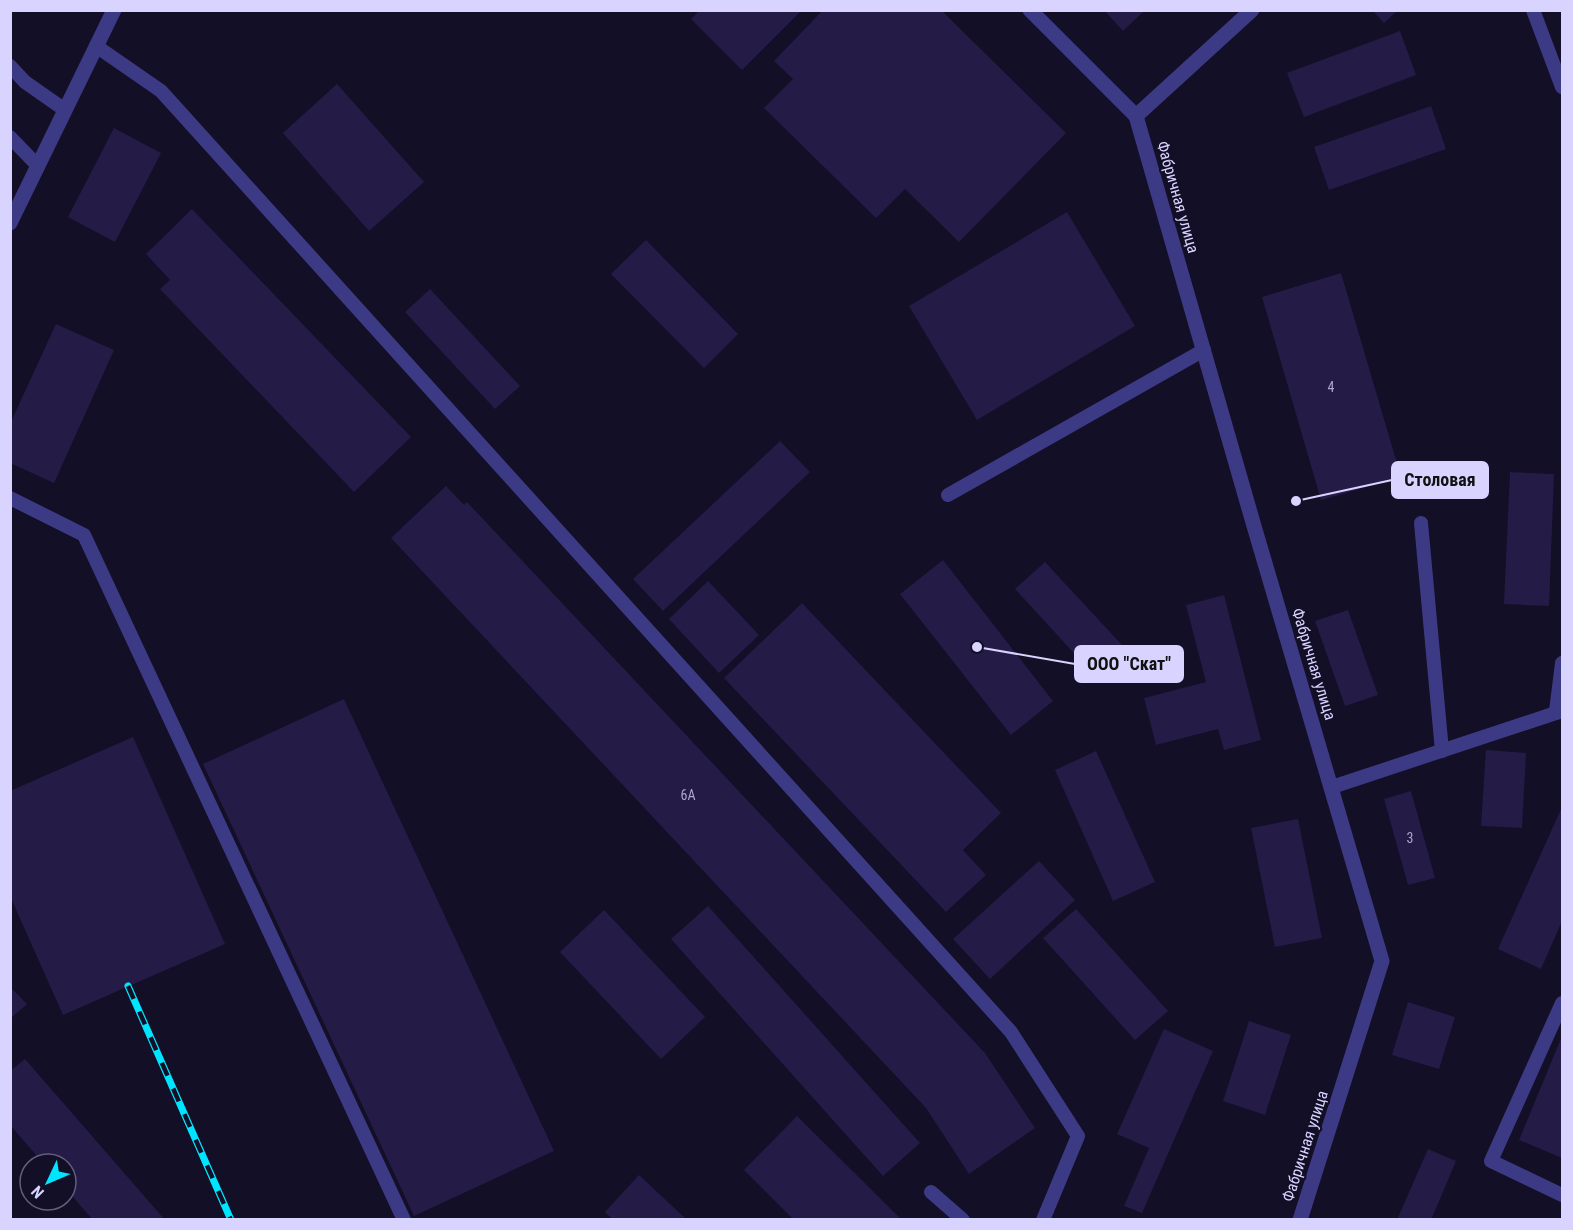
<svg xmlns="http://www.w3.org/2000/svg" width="1573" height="1230" font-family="'Roboto Condensed',sans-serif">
<rect width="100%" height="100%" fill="#130f26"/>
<!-- building -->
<g fill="#241b47">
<path d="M700,10H802L742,70L691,19Z"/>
<path d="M823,10H941L1066,133L959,242L905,189L876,218L764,108L793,79L774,61Z"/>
<path d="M1104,10H1145L1123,31Z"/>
<path d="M1372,10H1398L1384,23Z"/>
<path d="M1400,31L1416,75L1304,117L1287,73Z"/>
<path d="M337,84L424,182L369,231L283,133Z"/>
<path d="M1431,106L1446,149L1329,190L1314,147Z"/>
<path d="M114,128L161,153L115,242L68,217Z"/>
<path d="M192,209L411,437L354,492L160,289L170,280L146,254Z"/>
<path d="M1067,212L1135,326L977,420L909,306Z"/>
<path d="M646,240L738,334L704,368L611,274Z"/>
<path d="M1341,273L1401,477L1321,500L1262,297Z"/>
<path d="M430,289L520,386L495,409L405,312Z"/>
<path d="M56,324L114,350L54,483L10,463V424Z"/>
<path d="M780,441L810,472L663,611L633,579Z"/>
<path d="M1510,472L1554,474L1549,606L1504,604Z"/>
<path d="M446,486L464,505L467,502L985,1053L1035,1128L969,1174L926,1108L391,538Z"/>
<path d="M943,560L1053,701L1011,735L900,594Z"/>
<path d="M1045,562L1123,646L1093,674L1015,589Z"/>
<path d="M708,581L759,635L719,673L669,619Z"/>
<path d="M1224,595L1261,740L1224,750L1218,729L1156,745L1144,698L1206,682L1186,605Z"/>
<path d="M802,603L1001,813L963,850L986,875L946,912L724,678Z"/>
<path d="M1348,610L1378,695L1345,706L1315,621Z"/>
<path d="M344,699L554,1151L414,1216L203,764Z"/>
<path d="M133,737L225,944L63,1015L10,896V791Z"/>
<path d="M1486,750L1526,753L1522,828L1481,826Z"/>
<path d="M1096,751L1155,882L1113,901L1055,770Z"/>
<path d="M1411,791L1435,878L1408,885L1384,799Z"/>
<path d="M1562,807V921L1541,969L1498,949Z"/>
<path d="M1298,819L1322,938L1275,947L1251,828Z"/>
<path d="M1039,861L1075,900L990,979L953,939Z"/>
<path d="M708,906L920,1143L883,1176L671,939Z"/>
<path d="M1076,909L1168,1011L1135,1040L1043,938Z"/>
<path d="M604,910L705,1017L661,1059L560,952Z"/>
<path d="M10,987L27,1004L10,1019Z"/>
<path d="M1408,1002L1455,1017L1439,1069L1392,1055Z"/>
<path d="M1249,1021L1291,1035L1265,1115L1223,1101Z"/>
<path d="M1164,1029L1213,1051L1142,1213L1124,1206L1149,1148L1117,1134Z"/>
<path d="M1562,1036V1158L1519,1140Z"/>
<path d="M25,1059L165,1220H93L66,1189V1164H44L10,1125V1071Z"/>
<path d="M797,1116L902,1220H794L744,1170Z"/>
<path d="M1428,1149L1456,1161L1431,1220H1397Z"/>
<path d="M639,1175L687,1220H613L605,1212Z"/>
</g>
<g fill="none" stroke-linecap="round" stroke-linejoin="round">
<!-- service -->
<g stroke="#3d3a85" stroke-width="14">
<path d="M1533,10L1562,87"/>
<path d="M96,46L161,91L1011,1032L1078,1136L1043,1220"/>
<path d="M10,66L25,82L65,110"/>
<path d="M10,137L37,165"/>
<path d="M948,495L1204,350"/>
<path d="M10,498L84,535L404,1220"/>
<path d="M1421,523L1442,751"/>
<path d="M1556,711L1562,663"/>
<path d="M1332,787L1562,711"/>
<path d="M1562,1003L1491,1161L1562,1195"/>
<path d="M931,1192L963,1220"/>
</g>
<!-- minor -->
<g stroke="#3d3a85" stroke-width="15">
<path d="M1030,10L1136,116"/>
<path d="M1252,10L1136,116L1254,526L1382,961L1300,1220"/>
</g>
<!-- tertiary -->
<path stroke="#3d3a85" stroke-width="15" d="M10,223L114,10"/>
<!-- rail casing -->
<g stroke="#00e5ff" stroke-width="7">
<path id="rail" d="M128,986L231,1220"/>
</g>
<!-- rail -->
<use href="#rail" stroke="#130f26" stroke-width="4.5" stroke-dasharray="14" stroke-linecap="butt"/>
</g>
<g text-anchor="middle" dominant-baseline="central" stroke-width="4.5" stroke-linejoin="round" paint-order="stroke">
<!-- number labels -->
<g font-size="14" fill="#aca6d1">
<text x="1331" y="387">4</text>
<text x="688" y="795">6А</text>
<text x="1410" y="838">3</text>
</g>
<!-- street labels -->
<g font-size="16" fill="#d9d4ff" stroke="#130f26">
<text transform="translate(1178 197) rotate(74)">Фабричная улица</text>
<text transform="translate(1314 664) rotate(73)">Фабричная улица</text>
<text transform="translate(1305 1146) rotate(-72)">Фабричная улица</text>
</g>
</g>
<!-- callouts -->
<path fill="none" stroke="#d9d4ff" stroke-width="2" d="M1296 501L1392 480M977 647L1075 664"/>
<g fill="#d9d4ff" stroke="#130f26" stroke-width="2">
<circle cx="1296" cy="501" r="6"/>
<circle cx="977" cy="647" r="6"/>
</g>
<g fill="#d9d4ff" stroke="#d9d4ff" stroke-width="2">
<rect x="1392" y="462" width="96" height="36" rx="6"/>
<rect x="1075" y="646" width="108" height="36" rx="6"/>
</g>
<g font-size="18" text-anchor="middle" font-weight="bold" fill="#111">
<text x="1440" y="486">Столовая</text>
<text x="1129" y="670">ООО "Скат"</text>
</g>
<!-- border -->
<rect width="1573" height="1230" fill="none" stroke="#d9d4ff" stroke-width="24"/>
<!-- north arrow -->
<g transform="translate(48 1182) rotate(226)"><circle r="28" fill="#130f26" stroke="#625e7d" stroke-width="1.5"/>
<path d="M0-4.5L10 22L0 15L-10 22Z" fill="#00e5ff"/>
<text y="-9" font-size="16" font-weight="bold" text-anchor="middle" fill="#d9d4ff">N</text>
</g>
</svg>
